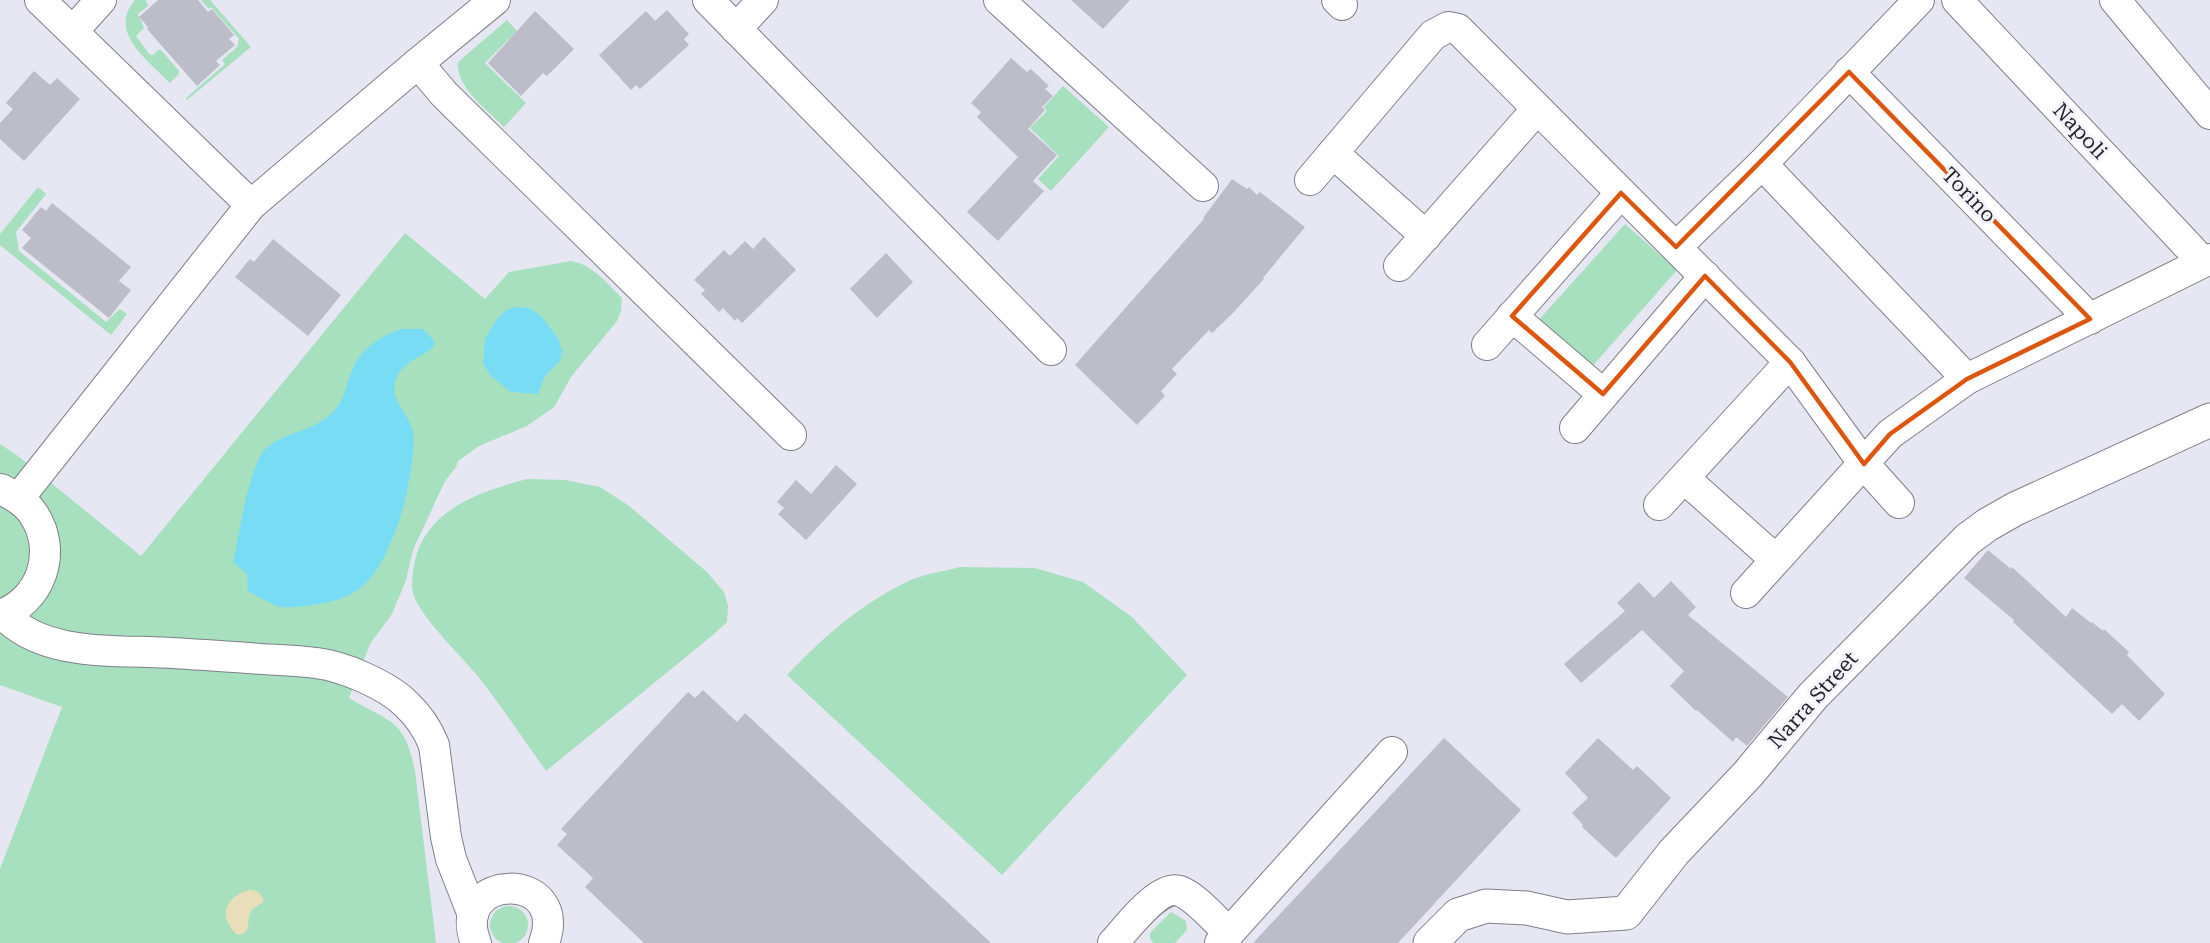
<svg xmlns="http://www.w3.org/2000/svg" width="2210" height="943" font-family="'Roboto Serif',serif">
<rect width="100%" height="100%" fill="#e7e7f3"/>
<!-- green -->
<g fill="#a6e0be">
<path d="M135,0H146L148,6L138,14L144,28L136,36L150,55H153L158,50H161L179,71V74L170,83C148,60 107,32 135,0Z"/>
<path d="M201,0H210L251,47L187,100L186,98L225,64L222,60L237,47L239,39L211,7L209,9Z"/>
<path d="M507,20L517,31L485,63L526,103L504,127C487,109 456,88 458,62Z"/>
<path d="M1063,86L1109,127L1051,191L1038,179L1059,156L1030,128L1047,111L1044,107Z"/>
<path d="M38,187L46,194L16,232L19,251L106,322L120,309L127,314L111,335L0,245V234Z"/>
<path d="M1625,224L1677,270L1589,370L1536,323Z"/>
<path d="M405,233L485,299L509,272L571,261C593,265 607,283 622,298L621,311L617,321L571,377L554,407L527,426L479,446L458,461L456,467L445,481L413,550L406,580L392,614L370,644L349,698C390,723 404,717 415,771L436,943H0V869L62,707L0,685V444L18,456L141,556Z"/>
<path d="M527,479L565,480L600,487L628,505L707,572L724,592L728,606L727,622L713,635L546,771C523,739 501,705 476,674C460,655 421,617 414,596C410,584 413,572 415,560C428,508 482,491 527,479Z"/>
<path d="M960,567L1035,568L1083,582L1132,617L1187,675L1002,875L787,675C823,637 863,602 911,580C926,574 944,571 960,567Z"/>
<circle cx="509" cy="925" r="19"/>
<path d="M1171,912L1186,921L1187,930L1175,943H1153L1150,938V933Z"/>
</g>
<!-- sand -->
<path fill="#e8dfba" d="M248,890C257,890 261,893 264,901C260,905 254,907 251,911C245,921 254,933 237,935C218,917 224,898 248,890Z"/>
<!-- water -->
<g fill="#78dcf5">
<path d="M515,307L529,308L541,316L558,338L562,351L560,361L545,376L538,394L511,392L492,377L483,364L485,339L495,322L505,311Z"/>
<path d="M401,329H423L435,342C432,357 402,356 395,382C390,402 411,415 413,433C415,454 410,476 406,496C402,513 397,528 390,544C373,583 357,599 313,605C302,606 287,609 277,606C267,602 257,596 248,591L247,574L233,562C240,532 247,476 263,452C267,446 276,441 282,438C300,430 325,425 337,407C345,397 346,385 351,373C360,349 378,338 401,329Z"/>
</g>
<!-- building -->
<g fill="#bdbdc9">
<path d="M158,0H198L208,12L212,9L234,35L229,39L235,45L216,61L220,65L197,86L147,29L148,27L139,17Z"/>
<path d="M1071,0H1130L1103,29Z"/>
<path d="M667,10L689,34L684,39L689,45L640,89L636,85L631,90L599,55L646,11L655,21Z"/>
<path d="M535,11L574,49L547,76L543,73L521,96L488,63Z"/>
<path d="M1011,58L1027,72L1031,69L1049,86L1045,89L1053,96L1042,107L1045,110L1028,129L1057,155L1033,181L1044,191L998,241L967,212L1018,157L977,117L981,112L971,103Z"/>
<path d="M34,71L50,85L57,78L80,99L24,161L0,139V123L13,109L6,103Z"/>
<path d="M1232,179L1247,189L1249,187L1257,195L1260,192L1305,227L1263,278L1264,279L1232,314L1212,333L1209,330L1172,369L1177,374L1161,391L1165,396L1137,425L1075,365L1204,219L1203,218Z"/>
<path d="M52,203L131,267L119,281L131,290L109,318L22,248L31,238L22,230L41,207L46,211Z"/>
<path d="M764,237L796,270L742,323L737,318L735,321L723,308L719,312L701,294L705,290L694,280L724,250L730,256L745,241L753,249Z"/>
<path d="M273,239L341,295L308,336L235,277L250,259L254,262Z"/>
<path d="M886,253L913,282L877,318L850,289Z"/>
<path d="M836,465L857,484L806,540L778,514L784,508L777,502L796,480L811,494Z"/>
<path d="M1988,550L2011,569L2012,567L2066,617L2072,608L2091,623L2092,622L2103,631L2104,629L2129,652L2127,655L2165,694L2139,721L2122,704L2112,714L2013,622L2014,620L1964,578Z"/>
<path d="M1671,581L1696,607L1688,615L1788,697L1747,746L1736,737L1733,742L1697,710L1696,711L1670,686L1684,671L1642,630L1581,683L1564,664L1625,611L1617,603L1639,582L1654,598Z"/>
<path d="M703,690L737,722L745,713L991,943H644L585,887L593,878L557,845L567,834L561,829L688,692L695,698Z"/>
<path d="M1444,738L1521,810L1398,943H1253Z"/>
<path d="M1598,738L1633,770L1637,766L1671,798L1616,858L1582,827L1583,825L1572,813L1588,798L1565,773Z"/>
</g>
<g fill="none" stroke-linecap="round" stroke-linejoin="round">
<!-- minor casing -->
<g stroke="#7f7f8a" stroke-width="32">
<g id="minor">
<path d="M40,0L251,205L418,63L495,0"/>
<path d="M708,0L1051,350"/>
<path d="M999,0L1203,186"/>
<path d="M1337,0L1342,5"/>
<path d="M1957,0L2203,262"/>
<path d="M2115,0L2210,114"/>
<path d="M736,29L763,0"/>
<path d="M73,31L101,0"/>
<path d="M418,63L444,94L791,435"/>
<path d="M1849,72L2090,319"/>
<path d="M1333,153L1426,236"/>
<path d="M1762,164L1967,379"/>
<path d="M1310,180L1433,35L1448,27L1458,29L1790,362L1864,464L1899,503"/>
<path d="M1676,247L1762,164L1919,0"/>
<path d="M1399,266L1537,109"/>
<path d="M1512,316L1603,394"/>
<path d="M1487,345L1621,193"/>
<path d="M1575,428L1705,276"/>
<path d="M1684,478L1775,559"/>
<path d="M19,498L251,205"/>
<path d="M1659,505L1790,362"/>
<path d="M1746,593L1890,434L1967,379L2210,259"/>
<path d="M3,614C38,652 100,651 148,652C182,653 215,656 248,658C271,660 294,660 316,663C343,666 387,685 406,704C418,715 428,730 434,745L446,837L451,859L473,915"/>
<path d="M0,615C41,601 58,552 34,515C27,503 14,496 1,489"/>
<path d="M476,943C448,872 571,869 544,943"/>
<path d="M1113,943C1126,929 1159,884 1180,891C1196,897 1216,921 1229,933"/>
<path d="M1220,943L1392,752"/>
</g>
</g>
<!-- tertiary casing -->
<g stroke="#7f7f8a" stroke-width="35">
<path id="tertiary" d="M1430,943L1458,915L1486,906L1527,908L1567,917L1626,913L1674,852L1748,774L1813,696L1968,539L1987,525L2015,509L2210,420"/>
</g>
<!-- minor -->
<use href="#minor" stroke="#fff" stroke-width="30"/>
<!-- tertiary -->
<use href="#tertiary" stroke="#fff" stroke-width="33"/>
</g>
<!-- marked area -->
<path fill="none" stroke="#de560e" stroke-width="4.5" stroke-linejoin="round" d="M1849,72L2090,319L1967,379L1890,434L1864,464L1790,362L1705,276L1603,394L1512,316L1621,193L1676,247Z"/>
<g text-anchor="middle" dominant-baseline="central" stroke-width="6" stroke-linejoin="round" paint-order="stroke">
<!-- street labels -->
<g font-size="21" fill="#25252a" stroke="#f5f4fe">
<text transform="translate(2080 131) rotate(47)">Napoli</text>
<text transform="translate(1969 195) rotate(46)">Torino</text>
<text transform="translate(1813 700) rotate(-48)">Narra Street</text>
</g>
</g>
</svg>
